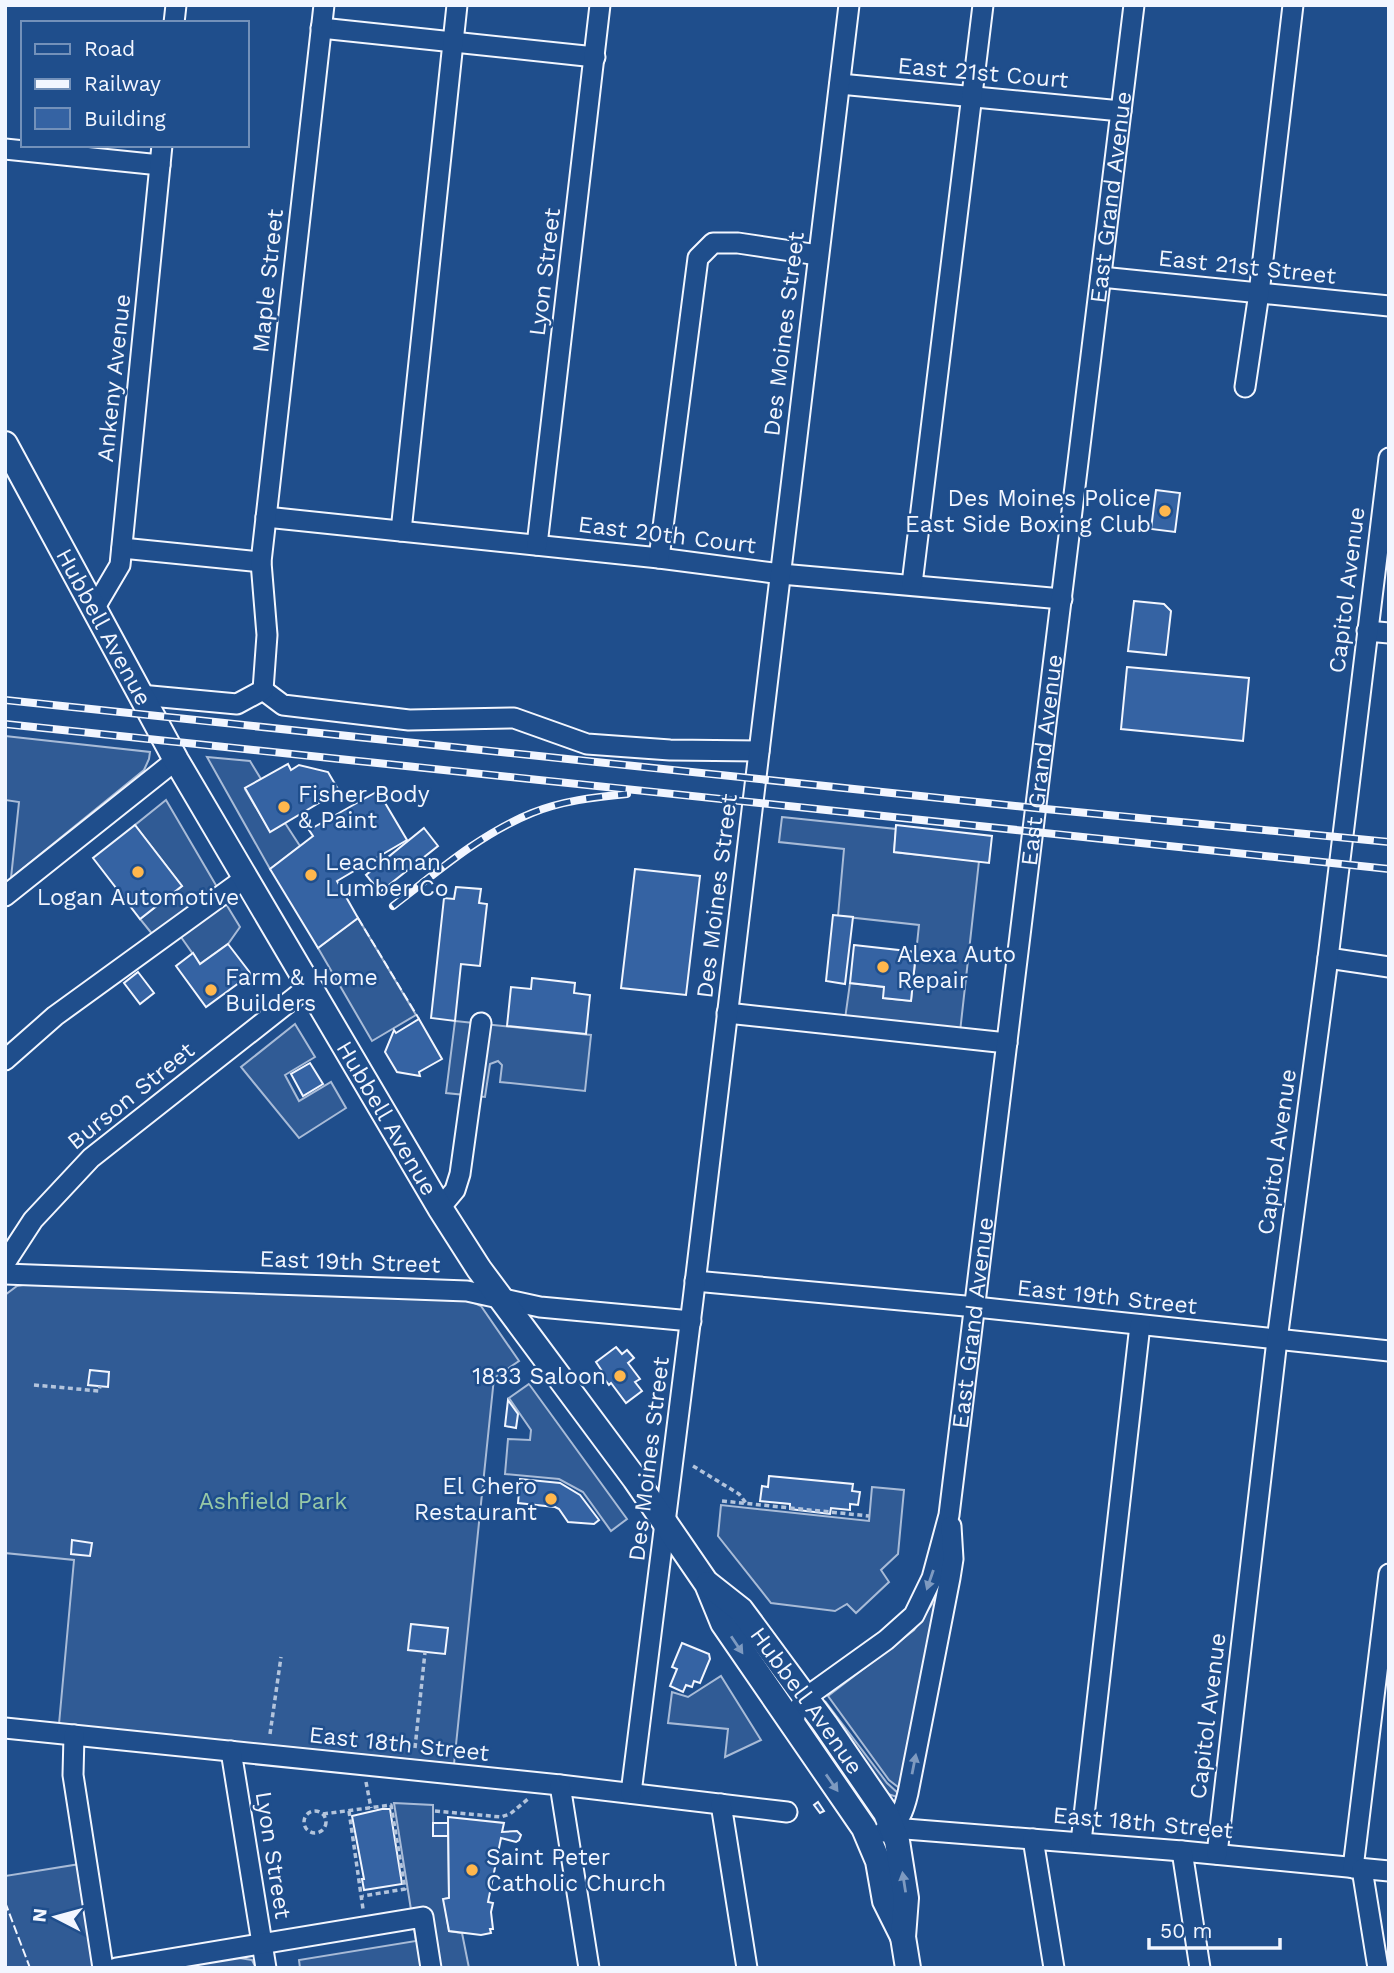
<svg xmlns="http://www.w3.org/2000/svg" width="1394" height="1973" font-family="'Work Sans',sans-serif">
<rect width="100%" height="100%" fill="#1f4e8c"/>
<!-- built -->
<g fill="#305b95" stroke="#a8bbd7" stroke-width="2">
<path d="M5,736L150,752L149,759L144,770L11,878L19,802L5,800Z"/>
<path d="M207,757L250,761L261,779L245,789L270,831L285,823L300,846L270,869Z"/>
<path d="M166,800L217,887L153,935L140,919L182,886L135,825Z"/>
<path d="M782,817L896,829L894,852L979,861L960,1032L845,1019L850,983L884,987V998L911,1001L919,925L838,916L844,849L779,842Z"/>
<path d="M226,904L240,927L228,944L200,964L181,937Z"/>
<path d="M358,918L416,1015L372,1041L318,948Z"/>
<path d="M455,1021L591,1035L585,1091L500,1082L502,1065L498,1061L490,1064L485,1097L446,1093Z"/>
<path d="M295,1024L315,1057L285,1075L299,1101L331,1082L346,1108L299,1138L241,1067Z"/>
<path d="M29,1284L470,1301L481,1306L519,1361L494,1378L454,1764L59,1724L74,1560L5,1553V1295L17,1286Z"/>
<path d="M529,1384L627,1519L611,1531L583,1492L559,1479L505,1474L508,1439L530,1440L531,1430L509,1398Z"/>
<path d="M872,1487L904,1490L898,1554L881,1570L889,1582L856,1613L847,1604L835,1611L771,1603L718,1536L721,1505L869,1521Z"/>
<path d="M944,1559L901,1787H898L889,1780L828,1696L914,1630L932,1604Z"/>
<path d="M721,1676L761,1740L725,1757L728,1729L668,1723L672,1692L688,1697Z"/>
<path d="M825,1701L887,1783L899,1794L897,1797L888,1794L828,1711Z"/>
<path d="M394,1803L433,1805V1836H448L449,1898L444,1899L449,1931L462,1933L469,1968H300L299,1960L416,1941Z"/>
<path d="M80,1864L94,1968H5V1876Z"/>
<path d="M233,1957L252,1960L256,1968H166Z"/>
</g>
<!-- building -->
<g fill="#3563a3" stroke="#f2f6ff" stroke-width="2">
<path d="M1156,490L1180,493L1175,532L1151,529Z"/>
<path d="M1134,601L1164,604L1171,611L1166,655L1128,651Z"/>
<path d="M1127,667L1249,678L1243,741L1121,729Z"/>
<path d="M288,764L291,770L299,765L328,772L339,791L270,832L245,788Z"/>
<path d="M378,791L407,840L337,881L358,918L318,948L270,869L313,836L309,830Z"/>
<path d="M135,825L182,886L140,919L93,858Z"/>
<path d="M896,825L992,836L989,863L894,852Z"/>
<path d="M424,828L438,846L380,892L366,875Z"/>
<path d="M635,869L700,876L686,995L621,988Z"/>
<path d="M456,887L481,889L479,903L487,904L480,966L461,964L455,1021L431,1018L444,898L454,899Z"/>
<path d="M833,915L853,917L845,984L826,981Z"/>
<path d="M228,944L251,974L206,1007L176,966L193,953L200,964Z"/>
<path d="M854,945L916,952L911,1001L883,998L884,987L850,983Z"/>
<path d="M138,972L154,993L140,1004L124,983Z"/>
<path d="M532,978L575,983L574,993L590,995L586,1034L507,1026L511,987L531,989Z"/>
<path d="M419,1019L442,1059L419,1072L420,1076L397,1072L385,1052L394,1030L396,1033Z"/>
<path d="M310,1063L323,1084L303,1096L291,1074Z"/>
<path d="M616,1347L622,1354L627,1350L634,1358L628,1363L640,1379L635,1382L642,1391L626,1403L611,1383L609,1385L600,1373L602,1371L596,1362Z"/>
<path d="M90,1370L109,1372L108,1387L88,1385Z"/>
<path d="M508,1400L518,1414L516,1428L505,1426Z"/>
<path d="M769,1476L853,1484L852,1491L860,1492L858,1505L850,1504V1510L831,1508L830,1514L790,1509V1504L760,1501L762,1486L768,1487Z"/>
<path d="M520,1479L560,1483L580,1495L599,1520L594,1524L568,1522L559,1509L555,1507L518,1503Z"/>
<path d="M72,1540L92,1543L90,1556L71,1554Z"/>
<path d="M411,1624L448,1628L445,1654L408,1650Z"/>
<path d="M682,1643L709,1654L710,1659L700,1683L694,1681L692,1687L686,1685L683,1692L670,1686L677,1669L672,1667Z"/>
<path d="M818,1802L824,1811L820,1813L814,1805Z"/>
<path d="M382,1809H390L402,1884L364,1890L362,1879H364L352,1816Z"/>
<path d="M448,1817L504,1823L502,1832L517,1831L521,1835L519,1840L516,1842L501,1838L488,1902L493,1903L491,1912L493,1929H490L491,1933L481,1935L449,1931L443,1899L449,1898Z"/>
<rect x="433" y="1823" width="15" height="13"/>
</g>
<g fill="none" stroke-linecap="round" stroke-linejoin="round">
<!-- minor casing -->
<g stroke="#f2f6ff" stroke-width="23">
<g id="minor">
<path d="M174,23L176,5"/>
<path d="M321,28L595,57"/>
<path d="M840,84L1121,111"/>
<path d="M5,149L160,165"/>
<path d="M1101,277L1389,306"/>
<path d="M1245,387L1259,293L1293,5"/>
<path d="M266,517L659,558L781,574L1062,599"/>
<path d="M401,531L457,5"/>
<path d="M537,545L600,5"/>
<path d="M122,548L261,562"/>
<path d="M659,558L698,258L713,243H738L818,255"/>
<path d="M912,584L983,5"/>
<path d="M94,609L120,565L162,145"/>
<path d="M1367,631L1389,633"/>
<path d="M263,690L283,705L409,720L514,718L587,744L670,750L759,751"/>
<path d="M140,695L237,704L263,690L267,635L261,562L324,5"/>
<path d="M5,896L176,760"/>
<path d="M1328,958L1389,967"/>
<path d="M727,1013L1007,1043"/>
<path d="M5,1060L55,1016L244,879"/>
<path d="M440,1208L455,1190L460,1174L481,1023"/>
<path d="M5,1263L33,1220L91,1158L308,987"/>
<path d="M5,1274L467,1291L540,1307L691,1321"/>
<path d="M695,1281L976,1307L1389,1351"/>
<path d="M5,1728L560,1785L787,1812"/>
<path id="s1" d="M794,1729L795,1715L805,1698L886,1640L914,1615L932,1578L949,1515L1134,5"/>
<path d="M74,1735L73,1775L103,1968"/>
<path d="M231,1751L266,1968"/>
<path d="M560,1785L589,1968"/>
<path d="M631,1793L693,1300L849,5"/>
<path d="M721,1804L747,1968"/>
<path d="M893,1828L1182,1851L1389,1871"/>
<path d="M883,1832C899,1825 904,1810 908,1793L950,1578L953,1559L951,1526"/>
<path d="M1033,1839L1054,1968"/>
<path d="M1081,1842L1140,1325"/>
<path d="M1182,1851L1200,1968"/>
<path d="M1217,1854L1277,1340L1328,958L1389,458"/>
<path d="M1353,1868L1389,1574"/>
<path d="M1362,1869L1378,1968"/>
<path d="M116,1968L423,1917L431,1968"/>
</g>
</g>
<!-- major casing -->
<g stroke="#f2f6ff" stroke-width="28">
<g id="major">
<path id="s2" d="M5,444L176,760L440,1208L479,1269L635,1479L707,1584L723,1623L864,1828L878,1861L885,1901L903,1937"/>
<path id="s3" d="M708,1584L741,1610L825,1724L886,1813L897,1841L906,1898L903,1937L908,1968"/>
</g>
</g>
<!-- path -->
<g stroke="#b3c4dc" stroke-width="3.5" stroke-dasharray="5 3.5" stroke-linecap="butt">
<path d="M34,1385L99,1391L100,1386"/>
<path d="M693,1466L739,1494L746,1503"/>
<path d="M722,1501L869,1516"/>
<path d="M270,1734L281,1657"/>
<path d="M415,1748L425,1652"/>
<path d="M366,1782L371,1808"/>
<path d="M349,1811L363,1909"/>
<path d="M435,1811L501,1817L510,1814L528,1799"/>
<circle cx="315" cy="1822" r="11"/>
<path d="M323,1814L391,1805L405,1889L363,1896"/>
</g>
<!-- minor -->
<use href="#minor" stroke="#1f4e8c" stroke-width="19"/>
<!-- major -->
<use href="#major" stroke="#1f4e8c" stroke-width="24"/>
<!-- rail casing -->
<g stroke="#f2f6ff" stroke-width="8">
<g id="rail">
<path d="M5,700L1035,808L1389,842"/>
<path d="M5,724L1389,869"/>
<path d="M393,906C437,872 480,834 532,813C561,801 595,797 627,794"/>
</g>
</g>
<!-- rail -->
<use href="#rail" stroke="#1f4e8c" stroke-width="5" stroke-dasharray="16" stroke-linecap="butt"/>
<!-- fence -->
<g stroke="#f2f6ff" stroke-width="2" stroke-dasharray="9 3.5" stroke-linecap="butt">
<path d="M358,918L419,1019"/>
<path d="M5,1902L30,1968"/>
</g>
</g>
<!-- one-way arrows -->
<defs><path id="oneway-solid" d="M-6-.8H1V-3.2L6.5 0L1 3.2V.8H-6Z" transform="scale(1.75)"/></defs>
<g fill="#7e9ac0">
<use href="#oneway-solid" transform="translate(930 1580) rotate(109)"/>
<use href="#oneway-solid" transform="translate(737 1645) rotate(56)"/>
<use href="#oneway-solid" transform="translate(914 1764) rotate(-79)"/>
<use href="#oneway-solid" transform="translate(832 1783) rotate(55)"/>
<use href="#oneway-solid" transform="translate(904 1882) rotate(-99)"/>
</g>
<!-- markers -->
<g fill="#ffb74d" stroke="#1f4e8c" stroke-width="2.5">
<circle cx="1165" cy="511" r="7"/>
<circle cx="284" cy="807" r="7"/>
<circle cx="138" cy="872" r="7"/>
<circle cx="311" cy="875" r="7"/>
<circle cx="883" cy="967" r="7"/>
<circle cx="211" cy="990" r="7"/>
<circle cx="620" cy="1376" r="7"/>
<circle cx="551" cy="1499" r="7"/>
<circle cx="472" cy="1870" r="7"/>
</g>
<g text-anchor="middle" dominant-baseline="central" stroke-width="5" stroke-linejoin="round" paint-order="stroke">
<!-- street labels -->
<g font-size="23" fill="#f2f6ff" stroke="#1f4e8c">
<text transform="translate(983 73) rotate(5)">East 21st Court</text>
<text stroke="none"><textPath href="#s1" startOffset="1605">East Grand Avenue</textPath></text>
<text transform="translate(1247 267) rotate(6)">East 21st Street</text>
<text transform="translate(545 272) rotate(-83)">Lyon Street</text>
<text transform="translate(268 281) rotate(-84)">Maple Street</text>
<text transform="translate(784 334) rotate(-83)">Des Moines Street</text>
<text transform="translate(114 378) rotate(-84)">Ankeny Avenue</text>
<text transform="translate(667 535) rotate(7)">East 20th Court</text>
<text transform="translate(1347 590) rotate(-83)">Capitol Avenue</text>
<text stroke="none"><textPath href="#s2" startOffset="208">Hubbell Avenue</textPath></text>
<text stroke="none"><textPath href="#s1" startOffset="1038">East Grand Avenue</textPath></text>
<text transform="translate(717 896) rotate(-83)">Des Moines Street</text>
<text transform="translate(131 1096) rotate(-39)">Burson Street</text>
<text stroke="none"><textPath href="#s2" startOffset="775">Hubbell Avenue</textPath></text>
<text transform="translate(1277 1152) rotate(-82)">Capitol Avenue</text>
<text transform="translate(350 1262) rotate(2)">East 19th Street</text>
<text transform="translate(1107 1297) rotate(6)">East 19th Street</text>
<text stroke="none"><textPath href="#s1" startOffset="471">East Grand Avenue</textPath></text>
<text transform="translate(649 1459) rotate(-83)">Des Moines Street</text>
<text stroke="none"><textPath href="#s3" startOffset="154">Hubbell Avenue</textPath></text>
<text transform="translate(1208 1716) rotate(-83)">Capitol Avenue</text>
<text transform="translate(399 1744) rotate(6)">East 18th Street</text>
<text transform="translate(1143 1823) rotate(5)">East 18th Street</text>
<text transform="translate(273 1855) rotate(81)">Lyon Street</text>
</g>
<!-- poi labels -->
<g font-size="23" fill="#f2f6ff" stroke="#1f4e8c" text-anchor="start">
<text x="1151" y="498" text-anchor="end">Des Moines Police<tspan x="1151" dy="26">East Side Boxing Club</tspan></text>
<text x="298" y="794">Fisher Body<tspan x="298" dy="26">&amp; Paint</tspan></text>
<text x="325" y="862">Leachman<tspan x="325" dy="26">Lumber Co</tspan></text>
<text x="138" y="897" text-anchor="middle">Logan Automotive</text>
<text x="897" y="954">Alexa Auto<tspan x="897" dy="26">Repair</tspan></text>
<text x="225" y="977">Farm &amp; Home<tspan x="225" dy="26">Builders</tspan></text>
<text x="606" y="1376" text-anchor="end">1833 Saloon</text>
<text x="537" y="1486" text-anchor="end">El Chero<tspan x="537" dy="26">Restaurant</tspan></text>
<text x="486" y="1857">Saint Peter<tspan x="486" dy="26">Catholic Church</tspan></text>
</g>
<!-- park labels -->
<g font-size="23" fill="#97c8a6" stroke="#1f4e8c">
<text x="273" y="1501">Ashfield Park</text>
</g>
</g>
<!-- border -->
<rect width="1394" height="1973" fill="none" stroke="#f2f6ff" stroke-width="14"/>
<!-- legend -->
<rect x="21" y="21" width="228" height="126" fill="#1f4e8c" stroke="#7391ba" stroke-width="2"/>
<rect x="35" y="44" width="35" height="10" fill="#1f4e8c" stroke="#7391ba" stroke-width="2"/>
<text x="84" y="56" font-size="21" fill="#f2f6ff">Road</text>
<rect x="35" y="79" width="35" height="10" fill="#f2f6ff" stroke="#7391ba" stroke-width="2"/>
<text x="84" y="91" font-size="21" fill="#f2f6ff">Railway</text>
<rect x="35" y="108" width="35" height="21" fill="#3563a3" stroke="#7391ba" stroke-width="2"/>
<text x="84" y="126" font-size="21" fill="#f2f6ff">Building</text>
<!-- north arrow -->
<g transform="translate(56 1917) rotate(276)" stroke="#1f4e8c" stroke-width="5" paint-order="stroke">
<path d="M0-5L12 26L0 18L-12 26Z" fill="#f2f6ff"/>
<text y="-10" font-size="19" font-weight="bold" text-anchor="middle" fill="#f2f6ff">N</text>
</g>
<!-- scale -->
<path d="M1149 1938v10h131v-10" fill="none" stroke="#f2f6ff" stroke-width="3.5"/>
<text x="1160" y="1938" font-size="21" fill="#f2f6ff" stroke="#1f4e8c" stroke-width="5" paint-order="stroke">50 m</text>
</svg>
